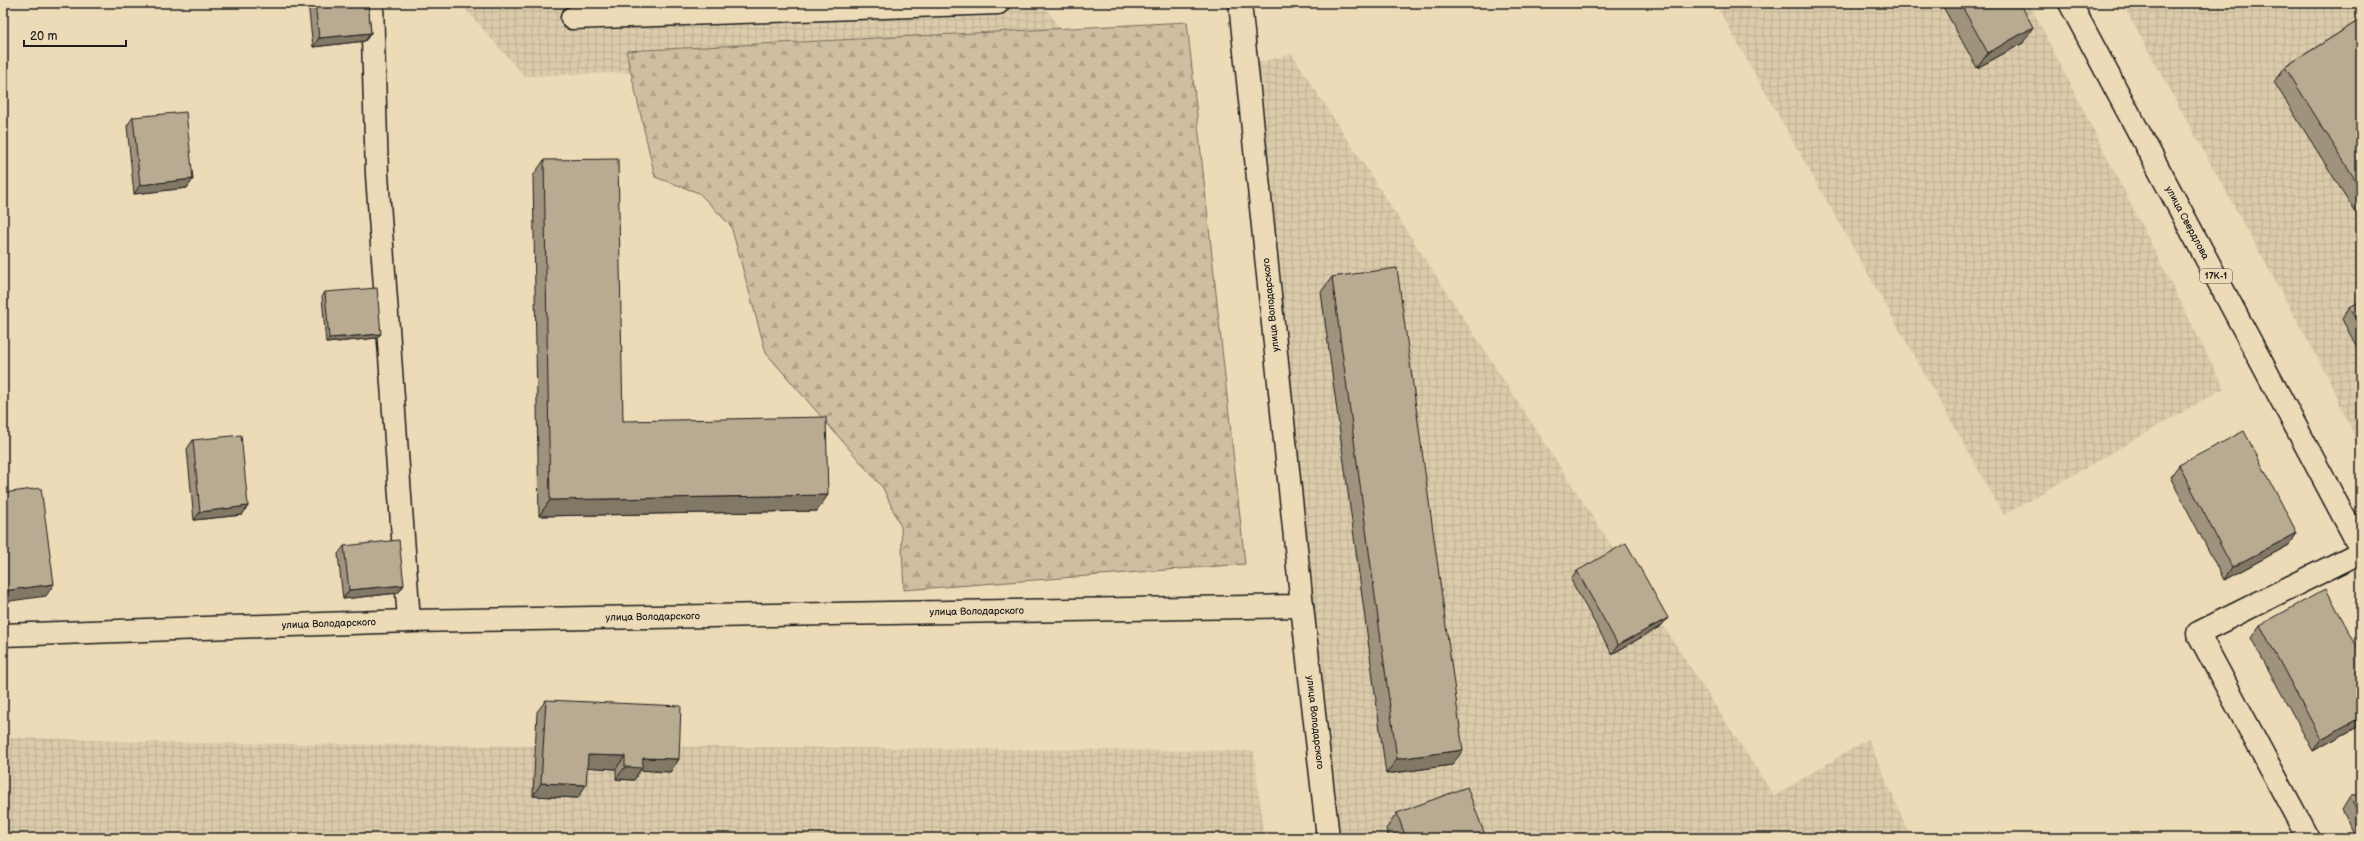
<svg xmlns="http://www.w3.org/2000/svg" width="2364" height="841" viewBox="0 0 2364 841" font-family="'Balsamiq Sans',sans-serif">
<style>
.industrial{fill:url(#industrial-grid)}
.forest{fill:url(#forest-firs);stroke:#766d5e}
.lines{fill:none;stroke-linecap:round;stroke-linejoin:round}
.minor-casing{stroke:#1c1c1c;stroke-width:25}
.major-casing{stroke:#1c1c1c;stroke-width:25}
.minor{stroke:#eddab7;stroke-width:22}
.major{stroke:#eddab7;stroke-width:22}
.wall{fill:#9f937d;stroke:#1c1c1c}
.shaded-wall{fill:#827866;stroke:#1c1c1c}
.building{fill:#b9ab91;stroke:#1c1c1c}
.labels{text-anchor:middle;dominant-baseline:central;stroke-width:3;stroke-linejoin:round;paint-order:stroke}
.shield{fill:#eddab7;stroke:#5b554a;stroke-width:1}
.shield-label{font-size:9px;font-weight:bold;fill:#1c1c1c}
.street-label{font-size:10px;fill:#1c1c1c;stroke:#eddab7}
</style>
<defs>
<pattern id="industrial-grid" width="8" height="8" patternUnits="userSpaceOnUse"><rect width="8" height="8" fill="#ddccac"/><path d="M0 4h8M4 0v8" fill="none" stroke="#bdaf93"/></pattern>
<pattern id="forest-firs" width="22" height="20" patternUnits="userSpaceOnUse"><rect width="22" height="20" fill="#cfbea0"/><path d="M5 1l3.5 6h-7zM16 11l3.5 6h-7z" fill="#b1a389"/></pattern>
</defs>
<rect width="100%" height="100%" fill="#eddab7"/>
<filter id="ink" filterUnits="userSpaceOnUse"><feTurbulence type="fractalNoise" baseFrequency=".025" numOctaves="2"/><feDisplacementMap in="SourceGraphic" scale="8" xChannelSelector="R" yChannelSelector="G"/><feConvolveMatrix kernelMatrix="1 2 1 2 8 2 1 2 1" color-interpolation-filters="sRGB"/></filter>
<g filter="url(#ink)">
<g class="industrial">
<polygon points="460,3 1042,3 1081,58 524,76"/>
<polygon points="1715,3 2029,3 2224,388 2004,515"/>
<polygon points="2122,3 2361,3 2361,451 2327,375"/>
<polygon points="1292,54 1774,796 1868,739 1911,838 1332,838 1253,64"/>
<polygon points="3,737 180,743 1254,751 1264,838 3,838"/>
</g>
<polygon class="forest" points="1187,22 1245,564 904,590 901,527 883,488 766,353 731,226 699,193 655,177 626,51"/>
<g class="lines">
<defs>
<g id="minor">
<polyline points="372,3 377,175 409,621"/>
<polyline points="572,18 998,3"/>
<path id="s1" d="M1302,606L1328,838"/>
<path id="s2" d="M3,635L409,621L1302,606L1240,3"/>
<polyline points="2308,838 2198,633 2361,552"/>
</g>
<g id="major">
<path id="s3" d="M2070,3L2361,549"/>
</g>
</defs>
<use href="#minor" class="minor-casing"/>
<use href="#major" class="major-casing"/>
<use href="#minor" class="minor"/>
<use href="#major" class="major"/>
</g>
<g class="wall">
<polygon points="308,3 368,3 371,33 365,41 313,47"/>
<polygon points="1941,3 2020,3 2023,43 1977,68"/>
<polygon points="2361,19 2361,221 2274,82 2285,67"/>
<polygon points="133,117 193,179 187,188 134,194 127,126"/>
<polygon points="544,160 623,421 817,511 539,516 533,176"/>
<polygon points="1332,277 1452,765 1386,774 1321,292"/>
<polygon points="325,292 381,334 377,338 326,343 322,297"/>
<polygon points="2361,301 2361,355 2342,319 2350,307"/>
<polygon points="193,440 248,506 242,515 194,520 187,449"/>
<polygon points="2179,465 2297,533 2289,545 2224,580 2170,477"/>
<polygon points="344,546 404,585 398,593 343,599 338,554"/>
<polygon points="1577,571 1668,618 1661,626 1612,654 1571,580"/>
<polygon points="2260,625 2361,654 2361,725 2313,751 2251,638"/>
<polygon points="546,700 679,759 670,772 640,770 634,780 616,779 616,769 587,767 578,798 533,796 537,712"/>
<polygon points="2361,792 2361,838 2357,838 2342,810 2350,797"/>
<polygon points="1397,813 1486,838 1389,838 1386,829"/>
</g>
<g class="shaded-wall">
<polygon points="2033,27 2023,43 1977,68 1988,53"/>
<polygon points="371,33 365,41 313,47 319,38"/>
<polygon points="193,179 187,188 134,194 140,185"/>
<polygon points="381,334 377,338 326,343 329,338"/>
<polygon points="828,495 817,511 539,516 550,500"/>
<polygon points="248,506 242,515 194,520 200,512"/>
<polygon points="2297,533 2289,545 2224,580 2232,567"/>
<polygon points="54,584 46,596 3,602 3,591"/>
<polygon points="404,585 398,593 343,599 349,590"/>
<polygon points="1668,618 1661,626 1612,654 1618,645"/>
<polygon points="2361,717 2361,725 2313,751 2321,739"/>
<polygon points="1463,750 1452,765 1386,774 1397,759"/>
<polygon points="588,755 625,756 616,769 579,767"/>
<polygon points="643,758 679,759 670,772 640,770 634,780 616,779 625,767"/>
<polygon points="541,783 586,785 578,798 533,796"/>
</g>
<g class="building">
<polygon points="315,3 368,3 371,33 319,38"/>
<polygon points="1960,3 2020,3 2033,27 1988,53"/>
<polygon points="2361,19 2361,189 2285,67"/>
<polygon points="186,112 193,179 140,185 133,117"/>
<polygon points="618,159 623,421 826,417 828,495 550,500 544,160"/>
<polygon points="1397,268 1463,750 1397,759 1332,277"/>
<polygon points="377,288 381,334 329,338 325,292"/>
<polygon points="2361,301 2361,326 2350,307"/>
<polygon points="2244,431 2297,533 2232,567 2179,465"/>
<polygon points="241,435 248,506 200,512 193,440"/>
<polygon points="41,488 54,584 3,591 3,493"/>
<polygon points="399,540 404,585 349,590 344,546"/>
<polygon points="1626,543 1668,618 1618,645 1577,571"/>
<polygon points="2326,589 2361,654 2361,717 2321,739 2260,625"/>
<polygon points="546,700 681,706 679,759 643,758 642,768 625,767 625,756 588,755 586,785 541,783"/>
<polygon points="1467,787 1486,838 1406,838 1397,813"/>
<polygon points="2361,792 2361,817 2350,797"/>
</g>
</g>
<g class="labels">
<rect class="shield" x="2200" y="269" width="32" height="14" rx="3"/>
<g class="shield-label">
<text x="2216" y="276">17К-1</text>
</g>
<g class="street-label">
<text stroke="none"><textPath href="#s3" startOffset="249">улица Свердлова</textPath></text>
<text transform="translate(1271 305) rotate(-96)">улица Володарского</text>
<text stroke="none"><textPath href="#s2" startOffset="974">улица Володарского</textPath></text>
<text stroke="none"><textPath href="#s2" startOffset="650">улица Володарского</textPath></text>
<text stroke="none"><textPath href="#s2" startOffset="326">улица Володарского</textPath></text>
<text stroke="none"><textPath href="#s1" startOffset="117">улица Володарского</textPath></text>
</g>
</g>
<rect width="2364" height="841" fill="none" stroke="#eddab7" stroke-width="16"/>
<rect x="8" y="8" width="2348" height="825" fill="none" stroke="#1c1c1c" stroke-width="1.5" filter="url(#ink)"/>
<path d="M24 40v6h102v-6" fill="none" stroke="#1c1c1c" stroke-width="2"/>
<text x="30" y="40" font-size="12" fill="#1c1c1c" stroke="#eddab7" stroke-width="3" paint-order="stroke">20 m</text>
</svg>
